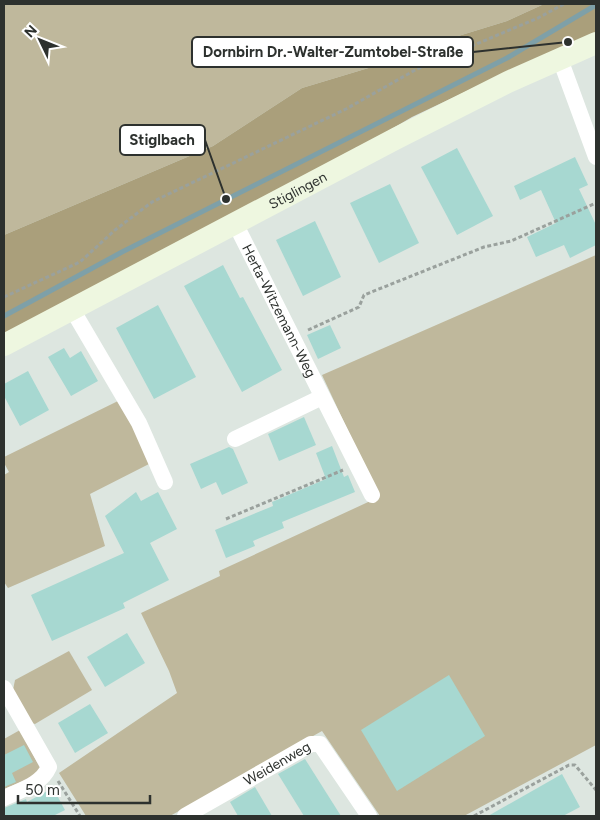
<svg xmlns="http://www.w3.org/2000/svg" width="600" height="820" viewBox="0 0 600 820" font-family="Figtree,sans-serif">
<style>
.green{fill:#bfb89c}
.forest{fill:#aa9f7b}
.lines{fill:none;stroke-linecap:round;stroke-linejoin:round}
.stream{stroke:#7ea0a8;stroke-width:5}
.building{fill:#a7d8d1}
.path{stroke:#9aa19d;stroke-width:3;stroke-dasharray:4 2.5;stroke-linecap:butt}
.minor{stroke:#fff;stroke-width:16}
.secondary{stroke:#eef7e0;stroke-width:22}
.labels{text-anchor:middle;dominant-baseline:central;stroke-width:5;stroke-linejoin:round;paint-order:stroke}
.street-label{font-size:14px;fill:#2d312e;stroke:#fff}
.leader{fill:none;stroke:#2d312e;stroke-width:2}
.callout-dot{fill:#2d312e;stroke:#fff;stroke-width:2}
.callout{fill:#fff;stroke:#2d312e;stroke-width:2}
.callout-label{font-size:15px;text-anchor:middle;font-weight:bold;fill:#2d312e}
</style>
<rect width="100%" height="100%" fill="#dde6e0"/>
<g class="green">
<polygon points="4,4 544,4 507,21 442,41 385,63 302,88 213,146 4,235"/>
<polygon points="596,255 596,745 464,816 380,816 322,731 170,816 86,816 59,773 177,693 169,671 141,613 220,576 219,571 379,497 322,375"/>
<polygon points="118,401 133,427 149,464 90,494 105,546 8,588 4,582 4,475 9,472 4,463 4,457"/>
<polygon points="69,651 92,690 35,724 31,723 13,690 15,680"/>
<polygon points="20,730 40,768 33,777 4,789 4,739"/>
</g>
<polygon class="forest" points="544,4 596,4 596,38 513,69 412,117 239,218 4,334 4,235 213,146 302,88 385,63 442,41 507,21"/>
<g class="lines">
<polyline class="stream" points="4,316 122,252 507,58 596,5"/>
</g>
<g class="building">
<polygon points="457,148 493,216 457,235 421,167"/>
<polygon points="575,157 588,185 579,189 596,225 596,245 570,258 564,245 536,257 527,237 556,223 541,190 520,200 514,186"/>
<polygon points="390,184 419,243 379,263 350,203"/>
<polygon points="315,221 341,277 303,296 276,240"/>
<polygon points="223,265 240,298 243,297 282,370 242,392 184,286"/>
<polygon points="158,305 196,377 154,399 116,328"/>
<polygon points="330,325 341,348 318,359 307,335"/>
<polygon points="64,348 70,358 81,351 98,381 71,396 48,357"/>
<polygon points="28,371 49,410 20,426 4,396 4,384"/>
<polygon points="304,417 316,445 279,461 268,434"/>
<polygon points="332,446 344,477 348,475 355,492 282,522 284,528 253,541 255,546 226,558 215,530 273,506 272,502 326,479 316,453"/>
<polygon points="229,447 233,449 248,483 222,495 216,482 201,489 190,464"/>
<polygon points="136,492 141,501 158,492 177,529 150,543 169,580 123,603 125,608 52,641 31,595 124,553 105,516"/>
<polygon points="127,633 145,663 105,687 87,657"/>
<polygon points="449,675 485,736 397,791 361,730"/>
<polygon points="90,704 108,733 75,753 58,723"/>
<polygon points="24,745 33,762 12,773 16,782 4,787 4,755"/>
<polygon points="305,759 341,816 304,816 278,774"/>
<polygon points="562,774 580,807 563,816 488,816"/>
<polygon points="255,787 272,816 238,816 230,802"/>
<polygon points="53,788 65,810 53,816 4,816 4,808 26,799 27,802"/>
</g>
<g class="lines">
<g class="path">
<polyline points="4,297 80,262 115,230 152,202 346,109 417,69 538,18 564,4"/>
<polyline points="308,330 359,307 364,295 484,247 511,241 596,203"/>
<polyline points="226,519 343,470"/>
<polyline points="58,781 80,816"/>
<polyline points="474,816 569,765 575,765 596,790"/>
</g>
<g class="minor">
<polyline points="560,59 596,157"/>
<path id="s1" d="M236,225L372,495"/>
<polyline points="72,309 139,423 165,482"/>
<polyline points="235,439 322,397"/>
<path d="M4,688L49,767C41,785 20,790 4,798"/>
<path id="s2" d="M185,816L311,744H320L369,816"/>
</g>
<path class="secondary" id="s3" d="M4,345L397,138L508,82L596,43"/>
</g>
<g class="labels">
<g class="street-label">
<text stroke="none"><textPath href="#s3" startOffset="332">Stiglingen</textPath></text>
<text stroke="none"><textPath href="#s1" startOffset="96">Herta-Witzemann-Weg</textPath></text>
<text stroke="none"><textPath href="#s2" startOffset="106">Weidenweg</textPath></text>
</g>
</g>
<path class="leader" d="M568 42L473 52M226 199L205 140"/>
<g class="callout-dot">
<circle cx="568" cy="42" r="5"/>
<circle cx="226" cy="199" r="5"/>
</g>
<g class="callout">
<rect x="192" y="37" width="281" height="30" rx="5"/>
<rect x="120" y="125" width="85" height="30" rx="5"/>
</g>
<g class="callout-label">
<text x="333" y="57">Dornbirn Dr.-Walter-Zumtobel-Straße</text>
<text x="162" y="145">Stiglbach</text>
</g>
<rect width="600" height="820" fill="none" stroke="#2d312e" stroke-width="10"/>
<g transform="translate(40 40) rotate(313)" stroke="#ffffff" stroke-width="4" paint-order="stroke">
<path d="M0-4L9 19L0 12L-9 19Z" fill="#2d312e"/>
<text y="-8" font-size="14" font-weight="bold" text-anchor="middle" fill="#2d312e">N</text>
</g>
<path d="M18 795v8h132v-8" fill="none" stroke="#2d312e" stroke-width="2.5"/>
<text x="25" y="795" font-size="15" fill="#2d312e" stroke="#ffffff" stroke-width="4" paint-order="stroke">50 m</text>
</svg>
